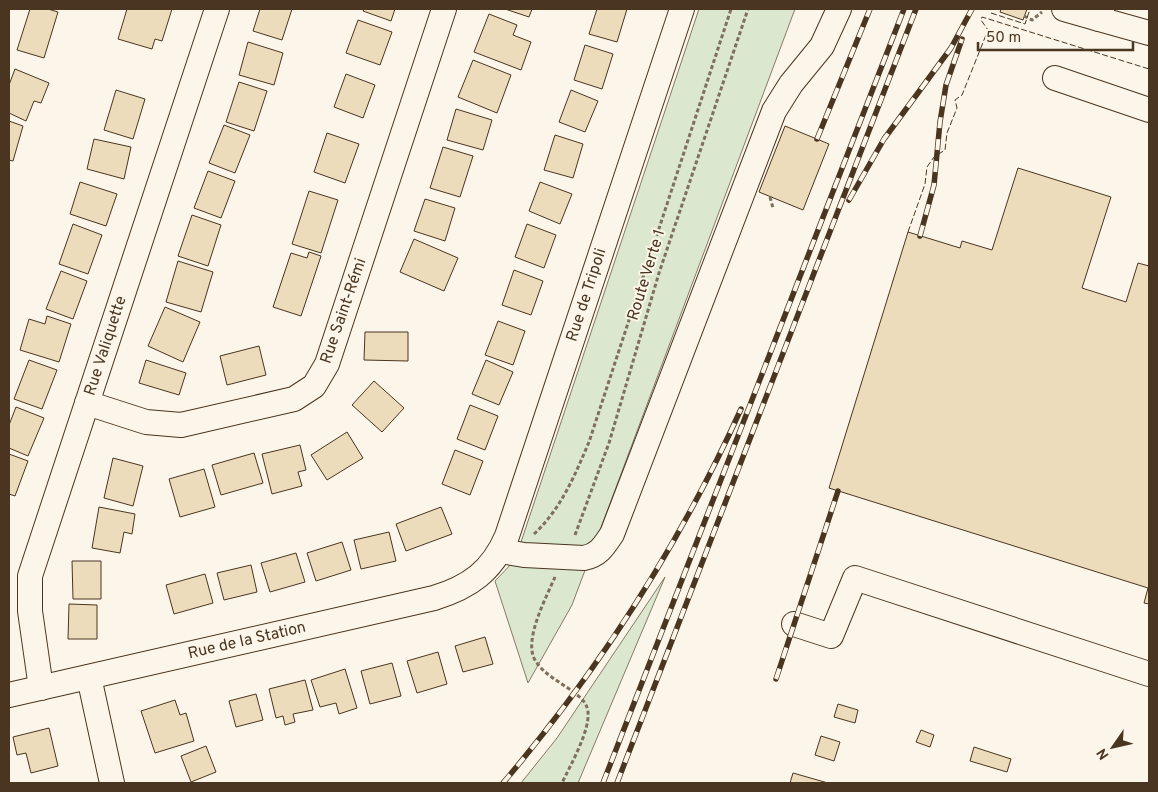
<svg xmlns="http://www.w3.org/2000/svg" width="1158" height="792" viewBox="0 0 1158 792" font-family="Overpass,sans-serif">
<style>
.green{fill:#dce7d0;stroke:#887966}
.building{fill:#ecdcbc;stroke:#4a3520}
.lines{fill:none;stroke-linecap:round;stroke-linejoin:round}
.minor-casing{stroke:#4a3520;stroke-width:26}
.path{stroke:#7f6f5c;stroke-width:3;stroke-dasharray:4 2.5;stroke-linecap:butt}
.minor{stroke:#fbf6e9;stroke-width:24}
.rail-casing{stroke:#4a3520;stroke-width:5.5}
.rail{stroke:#fbf6e9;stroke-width:4;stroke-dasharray:11;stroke-linecap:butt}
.fence{stroke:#4a3520;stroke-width:1;stroke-dasharray:6 2.5;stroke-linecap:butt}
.labels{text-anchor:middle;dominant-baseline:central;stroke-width:4;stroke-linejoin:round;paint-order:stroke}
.street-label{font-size:16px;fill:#4a3520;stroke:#fbf6e9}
</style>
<rect width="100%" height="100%" fill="#fbf6e9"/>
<g class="green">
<polygon points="699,9 795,9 572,605 528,683 495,581 515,560"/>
<polygon points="665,577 578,783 521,783 557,738"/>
</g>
<g class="building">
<polygon points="30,9 48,9 58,12 44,58 17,50"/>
<polygon points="127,9 172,9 162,41 155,39 152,49 118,39"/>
<polygon points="260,9 292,9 282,40 253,31"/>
<polygon points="364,9 395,9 391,21 363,11"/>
<polygon points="505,9 532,9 529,17"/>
<polygon points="597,9 627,9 617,42 589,34"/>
<polygon points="1001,9 1027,9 1023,20 1000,12"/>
<polygon points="489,14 517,25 513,35 531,42 521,70 474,52"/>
<polygon points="358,20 392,32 380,65 346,53"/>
<polygon points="248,42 283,53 274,85 239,75"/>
<polygon points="585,45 613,54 602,89 574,80"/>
<polygon points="473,60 511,75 497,113 458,97"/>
<polygon points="15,69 49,83 41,103 34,101 26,121 9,113 9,85"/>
<polygon points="346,74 375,85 363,118 334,107"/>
<polygon points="239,82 267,91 254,131 226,122"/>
<polygon points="116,90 145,99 133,139 104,130"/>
<polygon points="571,90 598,101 585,132 559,122"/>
<polygon points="456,109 492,120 483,150 447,140"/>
<polygon points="9,121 23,126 13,161 9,160"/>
<polygon points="224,125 250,135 235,173 209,163"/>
<polygon points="785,126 829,144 803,210 759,192"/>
<polygon points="327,133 359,144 345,183 314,172"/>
<polygon points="555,135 583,144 573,178 544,170"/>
<polygon points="94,139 131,147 124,179 87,169"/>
<polygon points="443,147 473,156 460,197 430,188"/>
<polygon points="1018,168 1111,197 1082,288 1126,302 1138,263 1149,266 1149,604 1144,603 1148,588 829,488 908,232 960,248 962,241 992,250"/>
<polygon points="208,171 235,181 221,218 194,208"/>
<polygon points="80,182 117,194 106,226 70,214"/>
<polygon points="540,182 572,194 560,224 529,211"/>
<polygon points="309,191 338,200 321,253 292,244"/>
<polygon points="425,199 455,208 445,241 414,231"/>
<polygon points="192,215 221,225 208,266 178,256"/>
<polygon points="73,224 102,235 88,274 59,264"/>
<polygon points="527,224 556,235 544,268 515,257"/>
<polygon points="414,239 458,258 444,291 400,272"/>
<polygon points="309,252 321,256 301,316 273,307 291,253 307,258"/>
<polygon points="178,261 213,272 201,312 166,302"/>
<polygon points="514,270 543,281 531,315 502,305"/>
<polygon points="61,271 87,281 73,319 46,309"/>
<polygon points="165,307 200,322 183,362 148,346"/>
<polygon points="47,316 71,324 59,362 20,350 29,319 45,324"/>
<polygon points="498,321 525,331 513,365 485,355"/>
<polygon points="365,332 408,332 408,361 364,360"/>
<polygon points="259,346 266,375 227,385 220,356"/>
<polygon points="29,360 57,370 42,409 14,399"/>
<polygon points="146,360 186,373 179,395 139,383"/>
<polygon points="486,360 513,372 499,405 472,394"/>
<polygon points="374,381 404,408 382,432 352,405"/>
<polygon points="470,405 498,416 485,450 457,439"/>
<polygon points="16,407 44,418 28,456 9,448 9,425"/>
<polygon points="347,432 363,458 327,480 311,455"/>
<polygon points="300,445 306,470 298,472 302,486 272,494 262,454"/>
<polygon points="455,450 483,461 470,495 442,484"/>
<polygon points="254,453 263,483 221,495 212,465"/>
<polygon points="9,454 28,461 15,496 9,494"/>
<polygon points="113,458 143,466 133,506 104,498"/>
<polygon points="204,469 215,507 180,517 169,479"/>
<polygon points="99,507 135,514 132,534 124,532 120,553 92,548"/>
<polygon points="441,507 452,534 406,551 396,524"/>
<polygon points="389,532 396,561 361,569 354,540"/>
<polygon points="342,542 351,570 316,581 307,553"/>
<polygon points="296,553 305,582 270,592 261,563"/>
<polygon points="72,561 101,561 101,599 73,599"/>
<polygon points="251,565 257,592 224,600 217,573"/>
<polygon points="205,574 213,603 174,614 166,585"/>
<polygon points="69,604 97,605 97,639 68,639"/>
<polygon points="485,637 493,664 463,672 455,646"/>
<polygon points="438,652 447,684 417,693 407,661"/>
<polygon points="392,663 401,696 370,704 361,671"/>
<polygon points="345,669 357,708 339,714 336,703 320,707 311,680"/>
<polygon points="305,680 313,710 293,714 295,722 285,725 283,716 276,718 269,689"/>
<polygon points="256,694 263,720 236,727 229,701"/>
<polygon points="175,700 180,715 186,713 194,741 155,753 141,711"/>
<polygon points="838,704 858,710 855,723 834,717"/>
<polygon points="49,728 58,766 31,773 26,753 17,755 13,737"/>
<polygon points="921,730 934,735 930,747 916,742"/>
<polygon points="821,736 840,742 834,761 815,755"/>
<polygon points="206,746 216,772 191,782 181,756"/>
<polygon points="974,747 1011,759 1007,772 970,761"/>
<polygon points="793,773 828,783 790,783"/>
</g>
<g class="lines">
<defs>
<g id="minor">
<polyline points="1064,9 1099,19"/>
<polyline points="1102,9 1099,19 1149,33"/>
<polyline points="1055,78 1149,110"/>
<polyline points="87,403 146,422 181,425 294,399 314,386 327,364 444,9"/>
<path d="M501,551L524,555L584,558C599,555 604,546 612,534L774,111L791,84L822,46L839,9"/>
<polyline points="794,624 831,636 855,578 1149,674"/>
<polyline points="89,677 112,783"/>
<polyline points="41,688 30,611 30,576 217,9"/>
<path d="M9,695L434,598C470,587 492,571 507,536L682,9"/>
</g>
</defs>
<use href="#minor" class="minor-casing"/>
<g class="path">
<polyline points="1024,16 1032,20 1042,12"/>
<polyline points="770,197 773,208"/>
<path d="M534,534C561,509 575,475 589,442L731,9"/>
<polyline points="575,535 609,443 659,273 748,9"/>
<path d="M555,577C547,596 523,640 535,660C543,674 560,682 572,691C580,697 587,702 588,712C590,731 570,766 562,783"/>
</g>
<use href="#minor" class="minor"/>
<defs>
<g id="rail">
<polyline points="817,139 870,9"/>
<polyline points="849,200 884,139 951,48 972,9"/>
<polyline points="920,236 934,185 940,122 946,85 962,39"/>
<polyline points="776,679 838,491"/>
<path d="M503,783C598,671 680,544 741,409"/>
<polyline points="603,783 904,9"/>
<polyline points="617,783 916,9"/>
</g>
</defs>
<use href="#rail" class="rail-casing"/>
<use href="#rail" class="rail"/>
<g class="fence">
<polyline points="991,13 1025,24 1030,9"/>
<polyline points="908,232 925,184 927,167 934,157 945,150 947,133 957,108 955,100 962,95 988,30 981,20 982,17 1149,69"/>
</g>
</g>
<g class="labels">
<g class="street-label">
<text transform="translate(647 275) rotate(-73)">Route Verte 1</text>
<text transform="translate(587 295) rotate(-72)">Rue de Tripoli</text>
<text transform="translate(344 311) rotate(-71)">Rue Saint-Rémi</text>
<text transform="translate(106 346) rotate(-72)">Rue Valiquette</text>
<text transform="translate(247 641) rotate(-13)">Rue de la Station</text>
</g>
</g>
<rect width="1158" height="792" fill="none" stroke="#4a3520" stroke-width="20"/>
<g transform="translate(1113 747) rotate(236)" stroke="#fbf6e9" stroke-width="4" paint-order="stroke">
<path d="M0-4L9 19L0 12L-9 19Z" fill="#4a3520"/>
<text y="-8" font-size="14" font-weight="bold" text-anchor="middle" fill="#4a3520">N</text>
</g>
<path d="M978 42v8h155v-8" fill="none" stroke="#4a3520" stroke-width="2.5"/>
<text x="986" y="42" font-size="15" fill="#4a3520" stroke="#fbf6e9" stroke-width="4" paint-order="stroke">50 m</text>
</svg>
